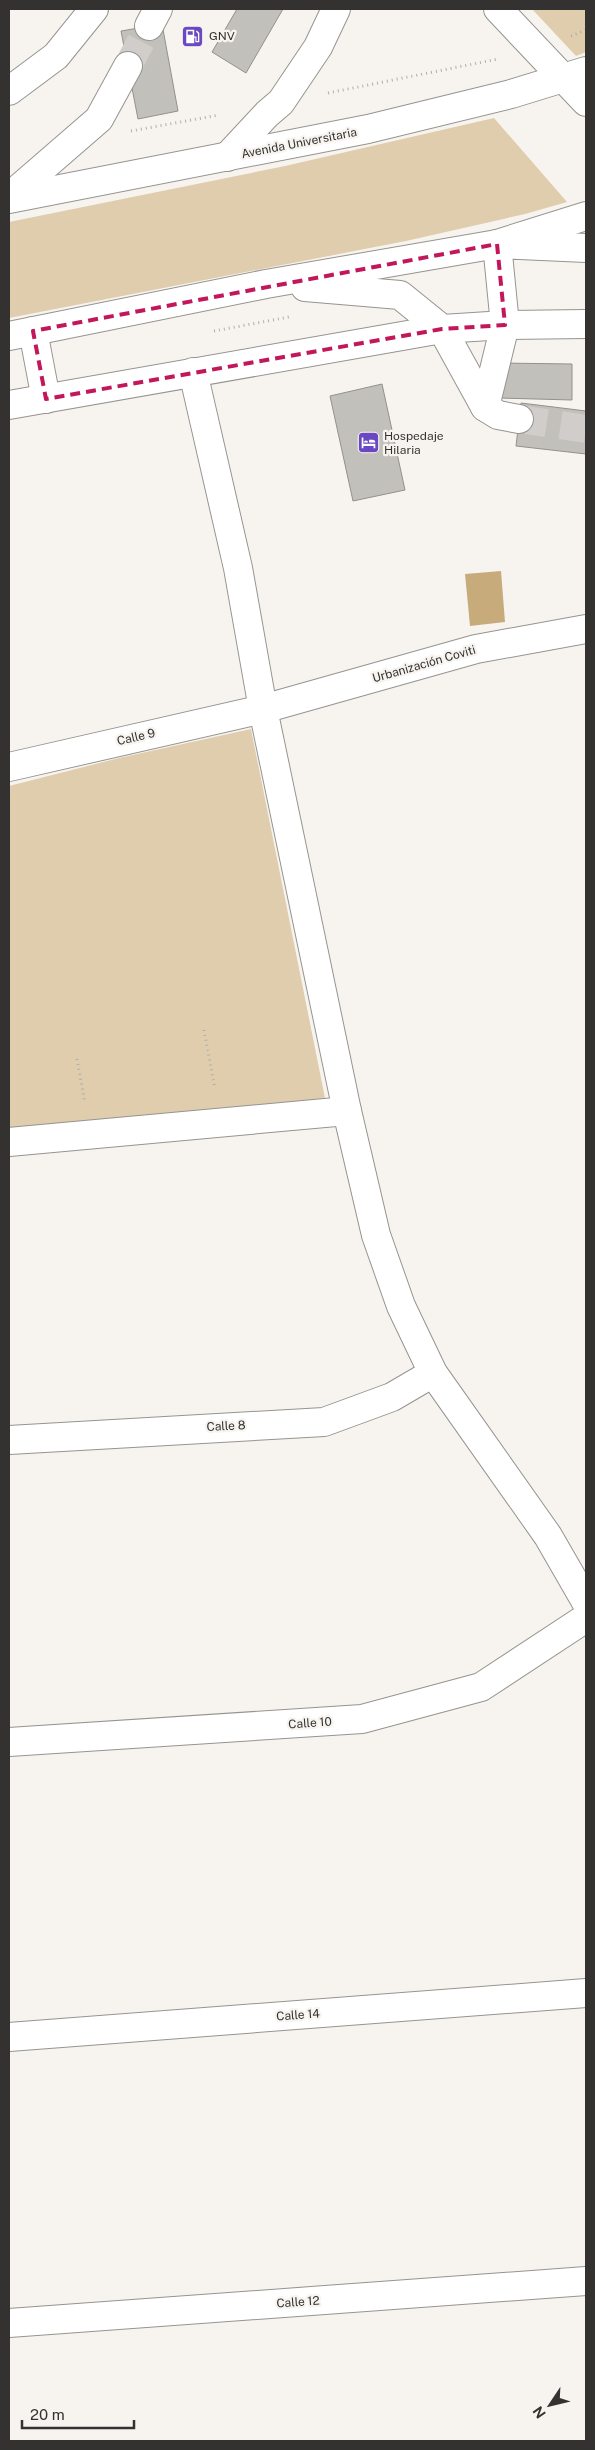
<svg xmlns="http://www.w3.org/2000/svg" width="595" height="2450" viewBox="0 0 595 2450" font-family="'Public Sans',sans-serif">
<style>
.green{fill:#dfcdae}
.water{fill:#c8ab7a}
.building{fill:#c2c0bb;stroke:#93918c}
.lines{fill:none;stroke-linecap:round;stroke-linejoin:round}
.minor-tunnel{stroke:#d0cdca;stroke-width:28;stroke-dasharray:28 14;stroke-linecap:butt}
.minor-casing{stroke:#969490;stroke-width:30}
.major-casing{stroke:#969490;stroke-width:30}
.path{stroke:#b1aeab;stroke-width:3;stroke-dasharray:1 4;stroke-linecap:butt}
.minor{stroke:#fff;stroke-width:28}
.major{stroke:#fff;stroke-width:28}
.marked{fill:none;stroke:#c2185b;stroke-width:4;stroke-dasharray:10 6;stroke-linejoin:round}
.labels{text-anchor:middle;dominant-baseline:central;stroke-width:4.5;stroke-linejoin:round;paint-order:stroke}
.poi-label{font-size:12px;fill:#333230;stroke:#f7f4f0;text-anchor:start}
.street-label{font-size:12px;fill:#333230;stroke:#f7f4f0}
</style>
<rect width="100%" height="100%" fill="#f7f4f0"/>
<g class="green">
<polygon points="532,9 586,9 586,52 576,56"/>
<polygon points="494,118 567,202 525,214 406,241 9,318 9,222 285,166"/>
<polygon points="251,729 327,1108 9,1132 9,786 119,758"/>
</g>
<polygon class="water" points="501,571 505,622 470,626 465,574"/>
<g class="building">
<polygon points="237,9 283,9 246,73 212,52"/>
<polygon points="162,24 178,111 138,119 121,31"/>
<polygon points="499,363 572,364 572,400 499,398"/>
<polygon points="382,384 405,490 353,501 330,396"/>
<polygon points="521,403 586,411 586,454 516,446"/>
</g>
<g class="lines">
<g class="minor-tunnel">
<polyline points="128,66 149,26"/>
<polyline points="519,419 586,429"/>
</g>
<defs>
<g id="minor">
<polyline points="149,26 158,9"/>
<polyline points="9,91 56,56 94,9"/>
<polyline points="9,197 99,119 128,66"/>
<polyline points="442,329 485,407 498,415 519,419"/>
<polyline points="193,372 238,568 263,709 347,1111 376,1235 401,1306 433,1373 548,1536 586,1602"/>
<polyline points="9,405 442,329 505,325 586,324"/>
<polyline points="485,407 505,325"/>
<polyline points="9,767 263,709 476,649 586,629"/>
<polyline points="9,1142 347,1111"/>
<polyline points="9,1440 324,1422 392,1397 433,1373"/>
<polyline points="9,1742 362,1719 481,1687 586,1618"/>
<polyline points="9,2037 586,1993"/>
<polyline points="9,2323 586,2281"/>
</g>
<g id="major">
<polyline points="498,9 586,102"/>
<polyline points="227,157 267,114 281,102 318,47 336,9"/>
<polyline points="9,199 368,129 511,94 586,71"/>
<polyline points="305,287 400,295 442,329"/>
<polyline points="505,325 497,244 586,248"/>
<polyline points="33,331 46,399"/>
<polyline points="9,336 266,284 497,244 586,216"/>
</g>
</defs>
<use href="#minor" class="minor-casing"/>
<use href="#major" class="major-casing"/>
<g class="path">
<polyline points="571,36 586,30"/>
<polyline points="328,93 498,59"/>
<polyline points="131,131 219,115"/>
<polyline points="214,331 289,317"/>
<polyline points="204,1030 215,1089"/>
<polyline points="77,1059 85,1103"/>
</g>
<use href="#minor" class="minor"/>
<use href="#major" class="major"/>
</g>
<path class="marked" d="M497,244L505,325L442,329L46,399L33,331Z"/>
<defs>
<symbol id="fuel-square" viewBox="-11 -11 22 22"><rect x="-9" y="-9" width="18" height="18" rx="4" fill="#6948c1" stroke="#f7f4f0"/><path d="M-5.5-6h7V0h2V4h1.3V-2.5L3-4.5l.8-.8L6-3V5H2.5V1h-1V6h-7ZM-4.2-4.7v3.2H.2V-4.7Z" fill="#fff"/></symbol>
<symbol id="hotel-square" viewBox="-11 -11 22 22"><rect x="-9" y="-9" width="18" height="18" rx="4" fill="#6948c1" stroke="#f7f4f0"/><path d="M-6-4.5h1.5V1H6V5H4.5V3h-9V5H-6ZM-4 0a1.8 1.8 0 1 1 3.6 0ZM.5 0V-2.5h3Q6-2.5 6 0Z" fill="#fff"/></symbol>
</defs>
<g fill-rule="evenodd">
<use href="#fuel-square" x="180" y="24" width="25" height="25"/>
<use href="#hotel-square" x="356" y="430" width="25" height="25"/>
</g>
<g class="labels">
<g class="poi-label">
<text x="209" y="36">GNV</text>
<text x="384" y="436">Hospedaje<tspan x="384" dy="14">Hilaria</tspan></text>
</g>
<g class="street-label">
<text transform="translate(299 143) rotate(-11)">Avenida Universitaria</text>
<text transform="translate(424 664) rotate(-16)">Urbanización Coviti</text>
<text transform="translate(136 737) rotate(-13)">Calle 9</text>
<text transform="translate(226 1426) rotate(-3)">Calle 8</text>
<text transform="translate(310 1723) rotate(-4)">Calle 10</text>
<text transform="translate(298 2015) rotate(-4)">Calle 14</text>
<text transform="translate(298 2302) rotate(-4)">Calle 12</text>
</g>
</g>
<rect width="595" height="2450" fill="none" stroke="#333230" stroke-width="20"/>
<g transform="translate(550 2405) rotate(235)" stroke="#f7f4f0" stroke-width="4" paint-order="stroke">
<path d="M0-4L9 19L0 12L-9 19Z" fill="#333230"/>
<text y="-8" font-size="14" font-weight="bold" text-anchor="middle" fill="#333230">N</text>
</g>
<path d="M22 2420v8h112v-8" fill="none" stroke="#333230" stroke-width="2.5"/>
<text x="30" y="2420" font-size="15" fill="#333230" stroke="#f7f4f0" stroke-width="4" paint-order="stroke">20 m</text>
</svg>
